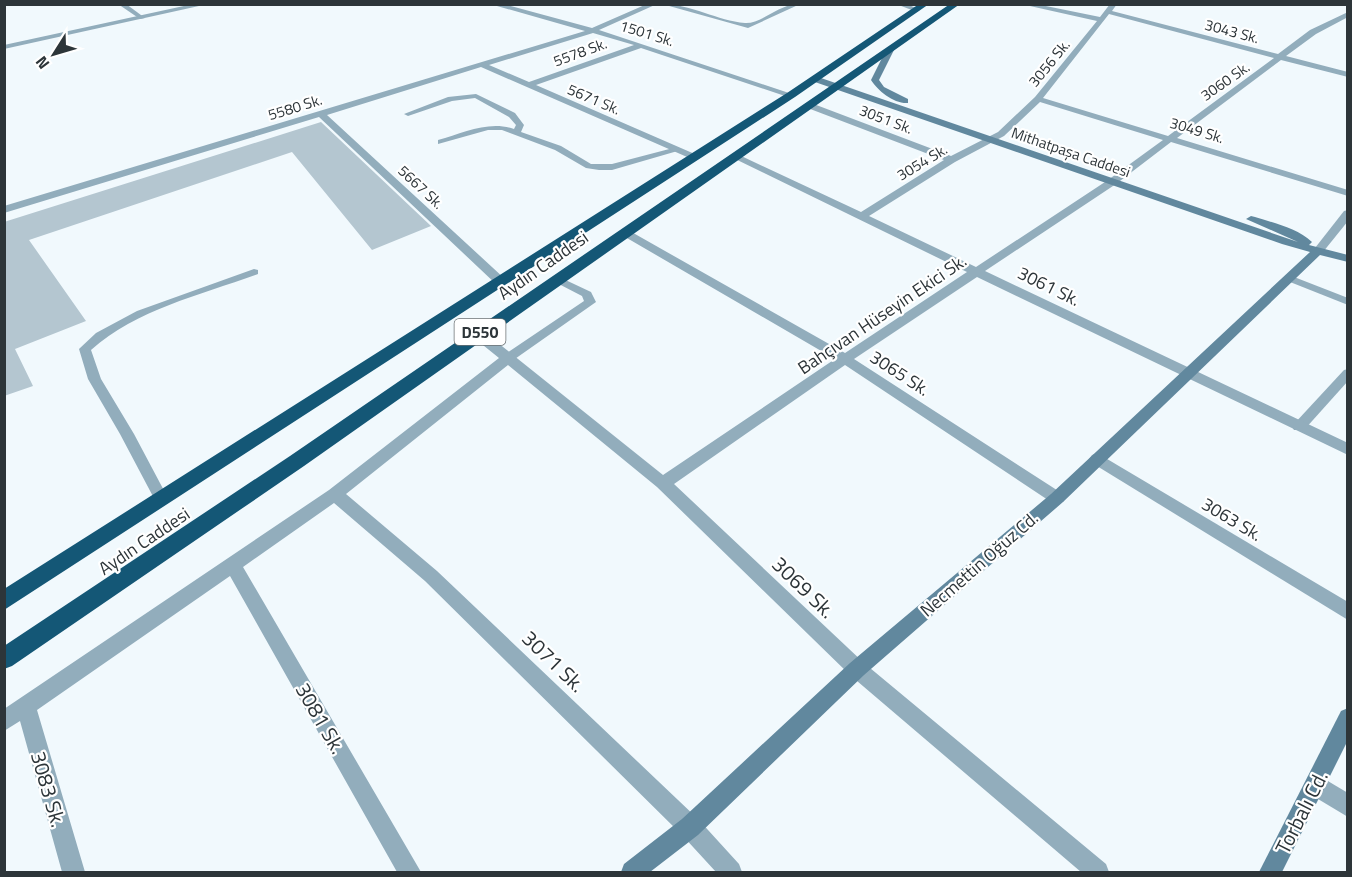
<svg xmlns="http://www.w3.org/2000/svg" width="1352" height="877" viewBox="0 0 1352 877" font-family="'Titillium Web',sans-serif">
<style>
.building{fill:#b4c6d0}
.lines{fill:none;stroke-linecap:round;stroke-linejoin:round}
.lane{fill:#92adbc;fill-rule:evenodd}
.street{fill:#92adbc;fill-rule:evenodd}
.secondary{fill:#61889e;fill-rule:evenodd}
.highway{fill:#145776;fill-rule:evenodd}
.labels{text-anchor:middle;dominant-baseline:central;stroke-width:4.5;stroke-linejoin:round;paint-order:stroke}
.far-street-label{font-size:15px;fill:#2d3539;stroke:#fff}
.shield{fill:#fff;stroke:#6c7274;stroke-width:1.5}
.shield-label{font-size:16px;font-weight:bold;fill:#2d3539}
.street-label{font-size:18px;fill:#2d3539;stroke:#fff}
.near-street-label{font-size:21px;fill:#2d3539;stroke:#fff}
</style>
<rect width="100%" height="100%" fill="#f1f9fd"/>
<polygon class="building" points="321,122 431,226 372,250 292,152 29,240 86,321 15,349 33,386 4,396 4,222"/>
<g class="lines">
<g class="lane">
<polygon points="118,4 126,4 145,18 140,19"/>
<path d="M476,94L515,113L524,125L521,132L561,146L591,164H612L677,147L681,150L612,170H599L586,168L555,150L502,130H488L438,144V140C463,133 489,120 514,129L516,125L509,117L475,98L452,101L408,116L404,114L448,97Z"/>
<path d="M254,269L258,270V274C201,295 137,309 91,350L101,379L134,434L169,500L167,504H157L120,434L88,379L79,349L96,333L137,311Z"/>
<polygon points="1289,275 1348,298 1348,305 1285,280 1285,276"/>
<polygon points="557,276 591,292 596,302 512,361 504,361 502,358 504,355 584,301 582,296 553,281 553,277"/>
<polygon points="1348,369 1348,381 1304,430 1294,430 1292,427 1294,424 1344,370"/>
</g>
<g class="street">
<polygon points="193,4 208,4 4,49 4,45"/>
<path d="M490,4H503L592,28L647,4H657L599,30L795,95L788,97L641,48L536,85L697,155L699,157L694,160L481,67L327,115L505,279L507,282L501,286L497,285L319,117L4,213V206L585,31ZM593,33L634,45L529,82L489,65Z"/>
<path d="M662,4C691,4 718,21 745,23C762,24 780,3 798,5L748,28Z"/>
<polygon points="896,4 907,4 920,10 917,12"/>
<path d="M1021,4H1036L1100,17L1110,4H1117L1112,11L1278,54L1310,30L1348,12V17L1316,34L1286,56L1348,72V77L1281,60L1177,138L1348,190V196L1171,142L1116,184L985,271L1348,443V455L977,277L854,359L1063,494L1065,498L1063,502H1051L845,365L674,484L864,663L1106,864L1109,872H1081L850,675L657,487L508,365L346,494L437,571L698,819L739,864L742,872H716L682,835L425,581L334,503L243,567L421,872H397L230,576L37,710L85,872H62L20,721L4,731V709L329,490L499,358L473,337L471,334L473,331H483L663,475L835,359L620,234V230H628L845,353L967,272L729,156L737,154L861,212L944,160L805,107V103H811L951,156L998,132L1035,97L1097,21ZM1109,14L1274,58L1168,136L1043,98ZM1040,102L1163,140L1108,180L976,267L869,216L955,162L1004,136Z"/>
<polygon points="1348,210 1348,221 1323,252 1315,252 1315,248 1344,211"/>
<polygon points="1097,453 1348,602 1348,620 1092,463 1089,459 1092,455"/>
<polygon points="1316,774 1348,793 1348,817 1308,793 1305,785 1308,777"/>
</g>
<g class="secondary">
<path d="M891,46L895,48L879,80L884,87L908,99V103C894,104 878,91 871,80L887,48Z"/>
<path d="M812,77H818L1298,242L1246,219L1251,216L1255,217C1274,223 1297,228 1312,242L1309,245L1348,255V262L1320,255L1063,502L864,675L698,835L650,872H621L624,864L682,819L850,663L1051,494L1310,252L1282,244L812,81Z"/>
<polygon points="1348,708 1348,740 1282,872 1259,872 1341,711"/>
</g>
<g class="highway">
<polygon points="919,4 929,4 795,97 4,610 4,589 787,93"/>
<polygon points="950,4 960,4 304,466 12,666 4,669 4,646 290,456"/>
</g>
</g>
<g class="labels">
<g class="far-street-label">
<text transform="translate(1232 31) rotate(15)">3043 Sk.</text>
<text transform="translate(647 33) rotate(17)">1501 Sk.</text>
<text transform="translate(580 52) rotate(-20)">5578 Sk.</text>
<text transform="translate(1049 63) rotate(-51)">3056 Sk.</text>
<text transform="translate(1225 81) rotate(-35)">3060 Sk.</text>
<text transform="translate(594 99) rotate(23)">5671 Sk.</text>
<text transform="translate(295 107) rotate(-17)">5580 Sk.</text>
<text transform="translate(886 119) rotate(21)">3051 Sk.</text>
<text transform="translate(1197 130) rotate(17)">3049 Sk.</text>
<text transform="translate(1071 152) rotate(19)">Mithatpaşa Caddesi</text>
<text transform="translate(922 162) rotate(-31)">3054 Sk.</text>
<text transform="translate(421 187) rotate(43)">5667 Sk.</text>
</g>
<rect class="shield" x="454.5" y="319" width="51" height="26" rx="4.5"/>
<g class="shield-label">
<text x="480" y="332">D550</text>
</g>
<g class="street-label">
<text transform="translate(543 265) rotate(-35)">Aydın Caddesi</text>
<text transform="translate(1049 286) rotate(26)">3061 Sk.</text>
<text transform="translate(882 314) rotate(-34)">Bahçıvan Hüseyin Ekici Sk.</text>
<text transform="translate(900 373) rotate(33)">3065 Sk.</text>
<text transform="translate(1232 519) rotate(31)">3063 Sk.</text>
<text transform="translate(144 541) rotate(-34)">Aydın Caddesi</text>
<text transform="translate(979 564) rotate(-41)">Necmettin Oğuz Cd.</text>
</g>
<g class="near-street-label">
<text transform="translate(804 587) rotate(44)">3069 Sk.</text>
<text transform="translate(554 661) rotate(44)">3071 Sk.</text>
<text transform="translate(321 718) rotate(60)">3081 Sk.</text>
<text transform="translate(49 789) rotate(74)">3083 Sk.</text>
<text transform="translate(1301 812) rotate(-63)">Torbalı Cd.</text>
</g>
</g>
<rect width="1352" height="877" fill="none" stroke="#2d3539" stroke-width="12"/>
<g transform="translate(54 54) rotate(233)" stroke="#ffffff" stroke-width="4.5" paint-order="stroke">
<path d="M0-4.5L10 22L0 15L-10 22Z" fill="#2d3539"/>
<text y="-9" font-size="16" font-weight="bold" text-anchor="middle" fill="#2d3539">N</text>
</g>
</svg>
